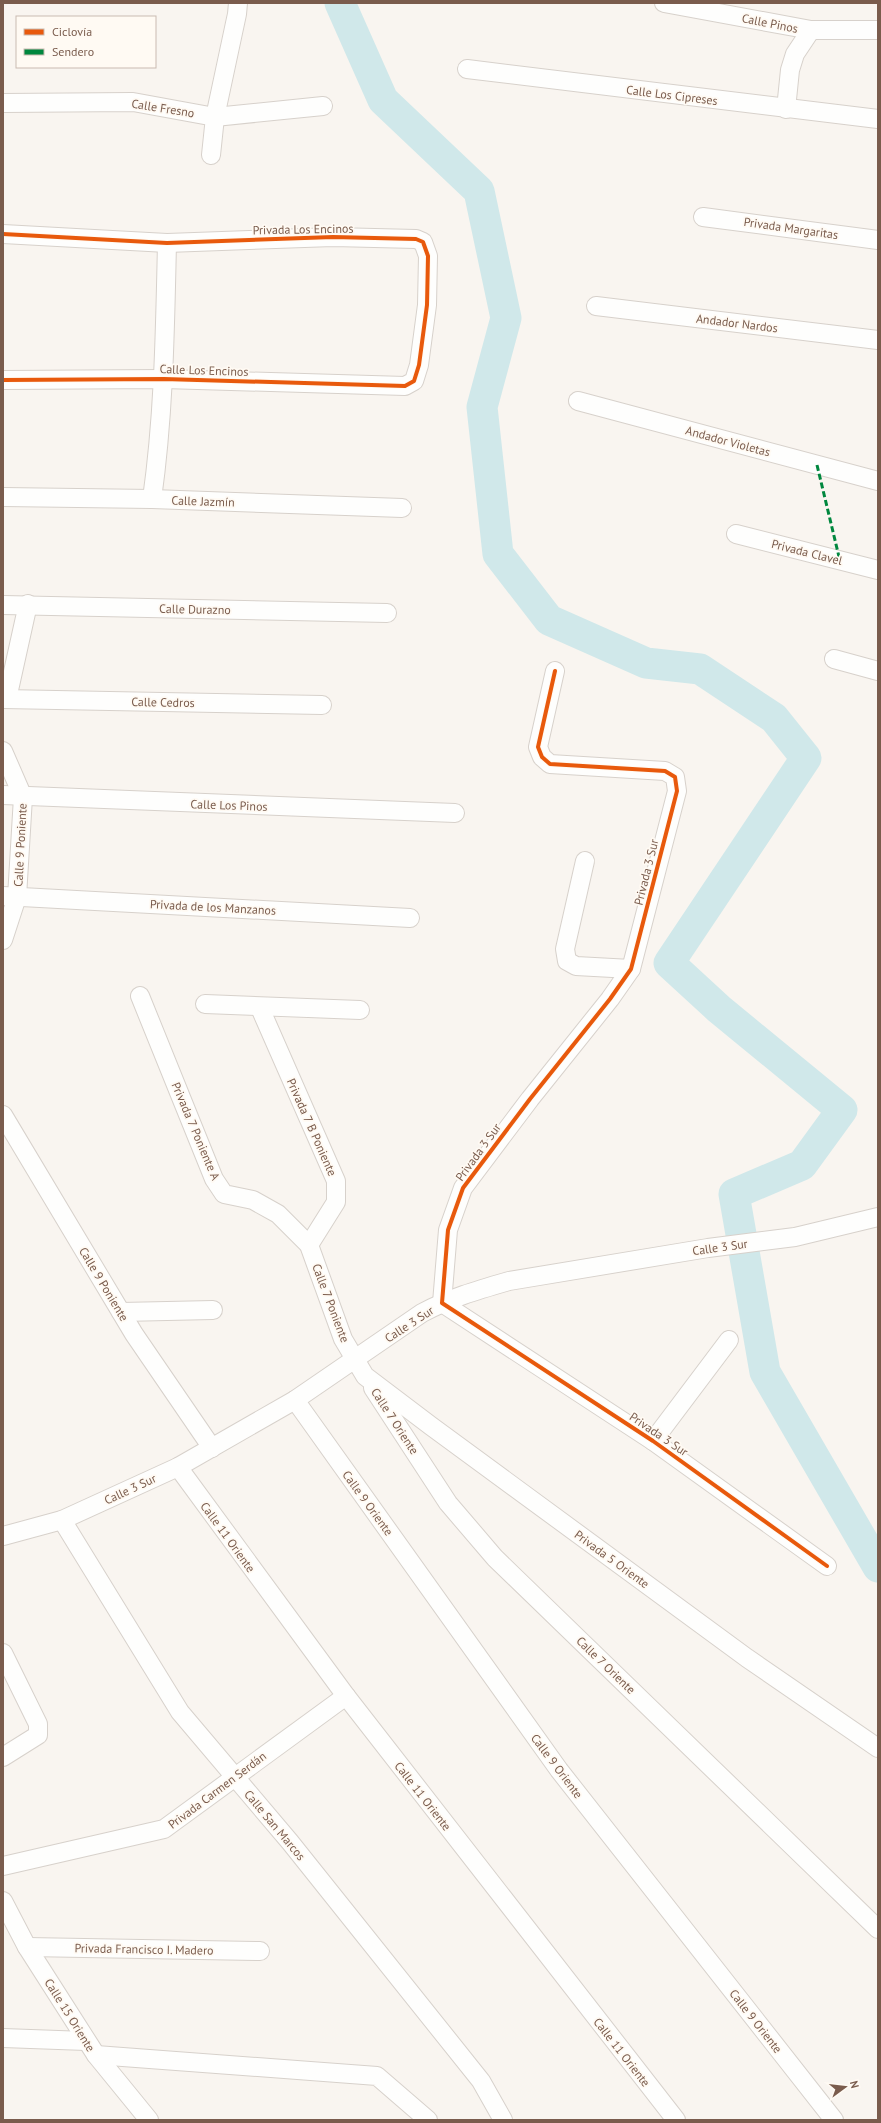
<svg xmlns="http://www.w3.org/2000/svg" width="881" height="2123" viewBox="0 0 881 2123" font-family="'PT Sans',sans-serif">
<style>
.lines{fill:none;stroke-linecap:round;stroke-linejoin:round}
.river{stroke:#d0e8ea;stroke-width:31}
.minor-casing{stroke:#d7d1cb;stroke-width:20}
.minor{stroke:#fefefd;stroke-width:18}
.quiet{stroke:#00873e;stroke-width:3;stroke-dasharray:6 3;stroke-linecap:butt}
.cycleway-casing{stroke:#fffaf3;stroke-width:6}
.cycleway{stroke:#e8590c;stroke-width:4}
.labels{text-anchor:middle;dominant-baseline:central;stroke-width:3.5;stroke-linejoin:round;paint-order:stroke}
.street-label{font-size:12px;fill:#7a5c4d;stroke:#fffaf3}
</style>
<rect width="100%" height="100%" fill="#f9f5f0"/>
<g class="lines">
<polyline class="river" points="340,3 383,100 479,191 506,318 482,407 498,554 549,620 646,663 700,669 774,718 806,758 669,963 719,1009 842,1110 802,1165 734,1194 765,1372 878,1567"/>
<defs>
<g id="minor">
<polyline points="664,3 811,30 878,30"/>
<polyline points="467,69 878,119"/>
<polyline points="3,103 133,102 215,117 323,106"/>
<polyline points="786,109 790,70 795,54 811,30"/>
<polyline points="211,155 215,117 237,14 238,3"/>
<polyline points="703,217 878,240"/>
<polyline points="3,234 167,243 333,237 416,239 423,242 428,256 427,305 419,365 414,381 405,386 164,379 3,380"/>
<polyline points="596,306 878,340"/>
<polyline points="578,401 878,481"/>
<polyline points="3,497 152,499 402,508"/>
<path d="M152,499C164,414 165,329 167,243"/>
<polyline points="736,534 878,570"/>
<polyline points="3,605 387,613"/>
<polyline points="834,659 878,671"/>
<polyline points="555,671 538,747 542,757 550,764 665,771 675,777 677,791 631,969 610,999 530,1099 463,1188 448,1230 442,1303 653,1441 827,1566"/>
<polyline points="3,699 322,705"/>
<polyline points="7,699 28,604"/>
<polyline points="3,751 23,797 17,897 3,940"/>
<polyline points="3,795 455,813"/>
<polyline points="585,861 565,949 567,961 576,966 631,969"/>
<polyline points="3,896 410,918"/>
<polyline points="140,996 214,1179 224,1194 253,1200 278,1214 309,1245 343,1339 365,1376 431,1426 747,1658 878,1748"/>
<polyline points="205,1004 360,1010"/>
<polyline points="260,1008 336,1181 336,1202 309,1245"/>
<polyline points="3,1115 134,1334 212,1448"/>
<polyline points="121,1312 213,1310"/>
<polyline points="373,1388 448,1503 495,1558 878,1929"/>
<polyline points="295,1400 559,1770 834,2120"/>
<polyline points="653,1441 729,1340"/>
<polyline points="178,1467 346,1696 676,2120"/>
<polyline points="62,1520 180,1712 290,1842 481,2081 503,2120"/>
<path d="M3,1536L62,1520L178,1467L295,1400L422,1313C450,1298 478,1290 509,1281L708,1248L795,1237L878,1217"/>
<polyline points="3,1653 38,1724 38,1735 3,1757"/>
<polyline points="3,1866 164,1829 346,1696"/>
<polyline points="3,1901 27,1947 96,2055 149,2120"/>
<polyline points="27,1947 260,1951"/>
<polyline points="3,2038 86,2041"/>
<polyline points="96,2055 377,2076 428,2120"/>
</g>
</defs>
<use href="#minor" class="minor-casing"/>
<use href="#minor" class="minor"/>
<polyline class="quiet" points="817,465 840,561"/>
<defs>
<g id="cycleway">
<polyline points="3,234 167,243 333,237 416,239 423,242 428,256 427,305 419,365 414,381 405,386 164,379 3,380"/>
<polyline points="555,671 538,747 542,757 550,764 665,771 675,777 677,791 631,969 610,999 530,1099 463,1188 448,1230 442,1303 653,1441 827,1566"/>
</g>
</defs>
<use href="#cycleway" class="cycleway-casing"/>
<use href="#cycleway" class="cycleway"/>
</g>
<g class="labels">
<g class="street-label">
<text transform="translate(770 23) rotate(11)">Calle Pinos</text>
<text transform="translate(672 95) rotate(7)">Calle Los Cipreses</text>
<text transform="translate(163 108) rotate(9)">Calle Fresno</text>
<text transform="translate(791 228) rotate(8)">Privada Margaritas</text>
<text transform="translate(303 229) rotate(-1)">Privada Los Encinos</text>
<text transform="translate(737 323) rotate(7)">Andador Nardos</text>
<text transform="translate(204 370) rotate(2)">Calle Los Encinos</text>
<text transform="translate(728 441) rotate(15)">Andador Violetas</text>
<text transform="translate(203 501) rotate(2)">Calle Jazmín</text>
<text transform="translate(807 552) rotate(14)">Privada Clavel</text>
<text transform="translate(195 609) rotate(1)">Calle Durazno</text>
<text transform="translate(163 702) rotate(1)">Calle Cedros</text>
<text transform="translate(229 805) rotate(2)">Calle Los Pinos</text>
<text transform="translate(20 845) rotate(-87)">Calle 9 Poniente</text>
<text transform="translate(646 872) rotate(-76)">Privada 3 Sur</text>
<text transform="translate(213 907) rotate(3)">Privada de los Manzanos</text>
<text transform="translate(312 1127) rotate(66)">Privada 7 B Poniente</text>
<text transform="translate(196 1131) rotate(67)">Privada 7 Poniente A</text>
<text transform="translate(478 1152) rotate(-54)">Privada 3 Sur</text>
<text transform="translate(720 1247) rotate(-8)">Calle 3 Sur</text>
<text transform="translate(104 1284) rotate(59)">Calle 9 Poniente</text>
<text transform="translate(331 1303) rotate(69)">Calle 7 Poniente</text>
<text transform="translate(409 1324) rotate(-33)">Calle 3 Sur</text>
<text transform="translate(395 1421) rotate(57)">Calle 7 Oriente</text>
<text transform="translate(659 1434) rotate(34)">Privada 3 Sur</text>
<text transform="translate(130 1489) rotate(-25)">Calle 3 Sur</text>
<text transform="translate(368 1503) rotate(54)">Calle 9 Oriente</text>
<text transform="translate(228 1537) rotate(54)">Calle 11 Oriente</text>
<text transform="translate(612 1559) rotate(36)">Privada 5 Oriente</text>
<text transform="translate(606 1665) rotate(44)">Calle 7 Oriente</text>
<text transform="translate(557 1766) rotate(53)">Calle 9 Oriente</text>
<text transform="translate(217 1790) rotate(-37)">Privada Carmen Serdán</text>
<text transform="translate(423 1796) rotate(52)">Calle 11 Oriente</text>
<text transform="translate(275 1825) rotate(50)">Calle San Marcos</text>
<text transform="translate(144 1949) rotate(1)">Privada Francisco I. Madero</text>
<text transform="translate(70 2015) rotate(58)">Calle 15 Oriente</text>
<text transform="translate(756 2021) rotate(52)">Calle 9 Oriente</text>
<text transform="translate(622 2052) rotate(52)">Calle 11 Oriente</text>
</g>
</g>
<rect width="881" height="2123" fill="none" stroke="#7a5c4d" stroke-width="8"/>
<rect x="16" y="16" width="140" height="52" fill="#fffaf3" stroke="#cabbb1"/>
<rect x="24" y="29" width="20" height="6" fill="#e8590c" stroke="#cabbb1"/>
<text x="52" y="36" font-size="12" fill="#7a5c4d">Ciclovía</text>
<rect x="24" y="49" width="20" height="6" fill="#00873e" stroke="#cabbb1"/>
<text x="52" y="56" font-size="12" fill="#7a5c4d">Sendero</text>
<g transform="translate(845 2087) rotate(75)" stroke="#fffaf3" stroke-width="3" paint-order="stroke">
<path d="M0-3L7 15L0 10L-7 15Z" fill="#7a5c4d"/>
<text y="-6" font-size="11" font-weight="bold" text-anchor="middle" fill="#7a5c4d">N</text>
</g>
</svg>
